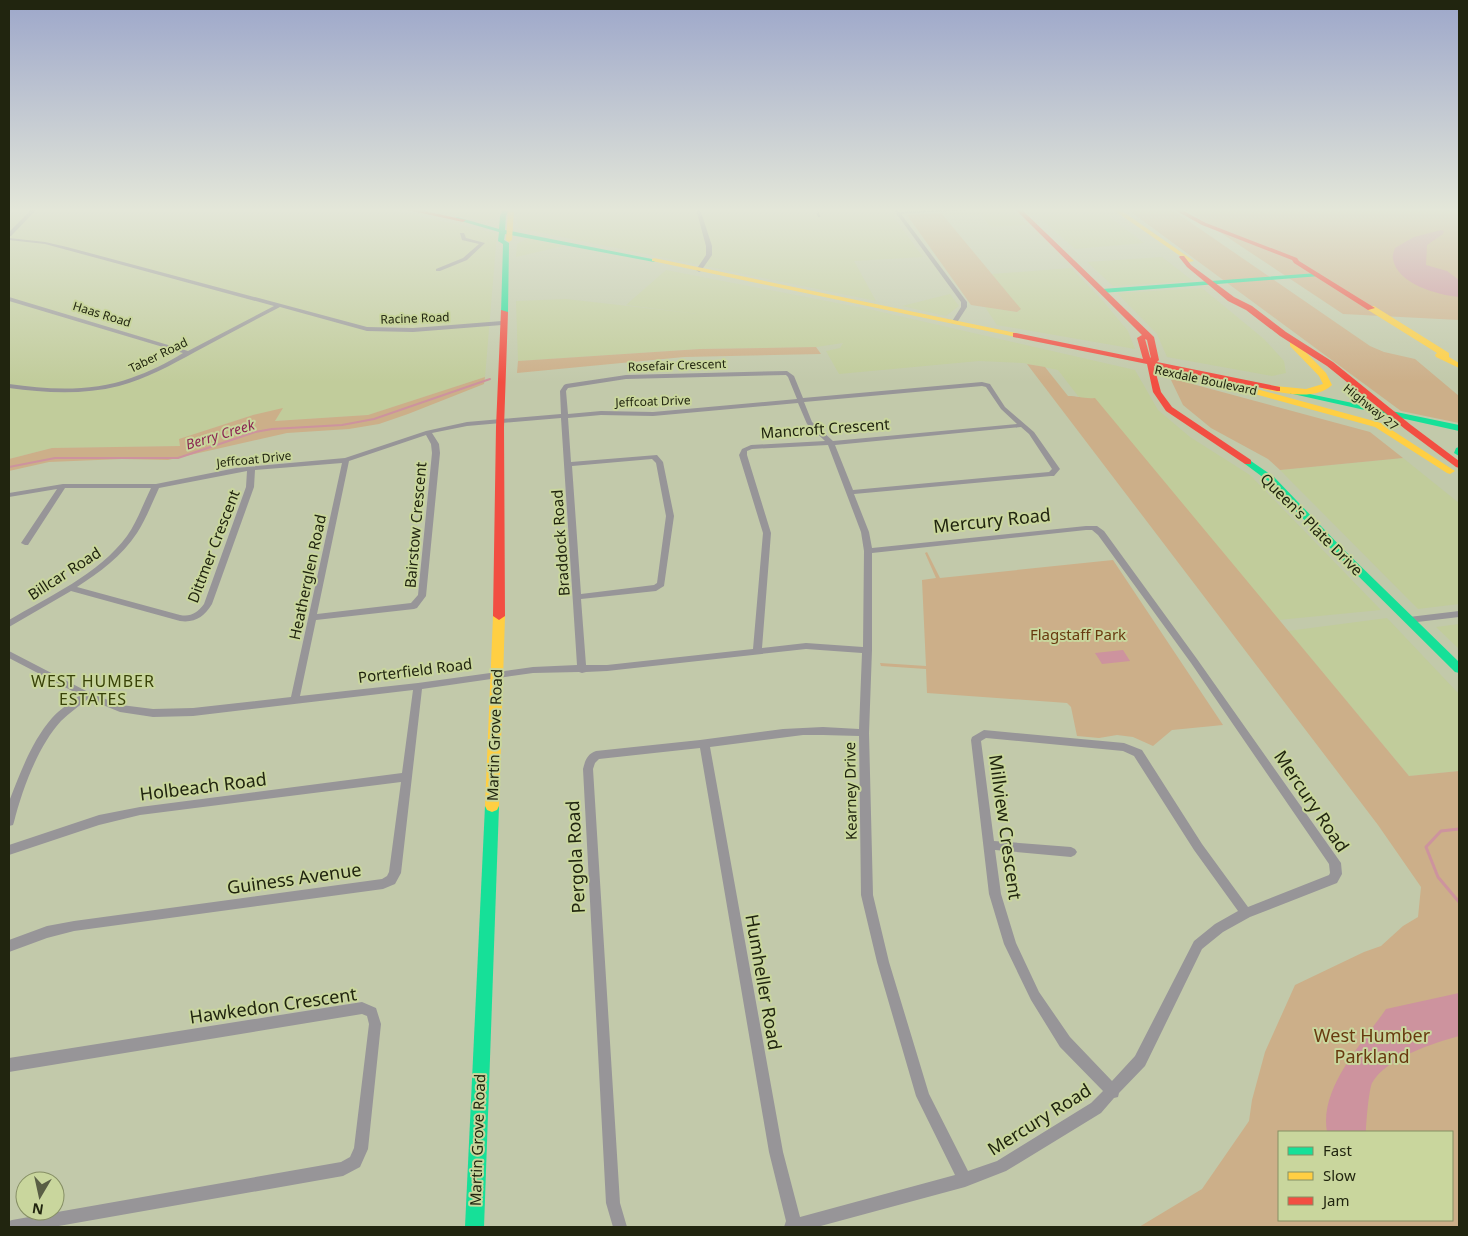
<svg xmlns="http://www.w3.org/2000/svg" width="1468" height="1236" viewBox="0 0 1468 1236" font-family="'Noto Sans',sans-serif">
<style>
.built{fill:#c1cc9b}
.green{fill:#ccaf89;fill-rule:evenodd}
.water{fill:#cd939e}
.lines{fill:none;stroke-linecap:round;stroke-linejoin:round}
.stream-far1{stroke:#cd939e;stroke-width:2}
.stream{stroke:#cd939e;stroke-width:3}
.street{fill:#979598;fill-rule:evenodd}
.fast{fill:#16e098;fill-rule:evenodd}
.slow{fill:#ffcf43;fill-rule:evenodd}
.jam{fill:#f24e42;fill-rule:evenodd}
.rail-casing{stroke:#8d8f86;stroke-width:2.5}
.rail{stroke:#c9d69d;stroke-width:1;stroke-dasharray:4.5;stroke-linecap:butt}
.labels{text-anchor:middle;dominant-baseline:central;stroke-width:4;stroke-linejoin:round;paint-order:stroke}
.far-street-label{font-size:12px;fill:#21250f;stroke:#c9d69d}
.far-water-label{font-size:14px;font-style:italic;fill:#8c2652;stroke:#c9d69d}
.street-label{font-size:15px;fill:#21250f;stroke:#c9d69d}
.park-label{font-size:15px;fill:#683a0f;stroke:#c9d69d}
.neighbourhood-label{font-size:16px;letter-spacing:1px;fill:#394208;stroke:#c9d69d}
.near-street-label{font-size:18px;fill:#21250f;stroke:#c9d69d}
.near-park-label{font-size:18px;fill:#683a0f;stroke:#c9d69d}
</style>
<rect width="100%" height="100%" fill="#c2c9aa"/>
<g class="built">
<polygon points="9,209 385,209 497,233 485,377 368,415 275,421 282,409 253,415 180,439 180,446 52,448 9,459"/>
<polygon points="423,209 497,209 496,217 483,221"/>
<polygon points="516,209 888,209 923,257 854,261 876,301 518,228"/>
<polygon points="1049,209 1099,209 1144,243 1075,249 1031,210"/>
<polygon points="1013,210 1027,225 991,227 977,211"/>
<polygon points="526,239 531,239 563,246 516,257 517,244"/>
<polygon points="1162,257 1193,281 1113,286 1087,262"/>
<polygon points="1071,268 1103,301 1128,331 1135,349 997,325 985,307 1017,312 1020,309 991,274"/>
<polygon points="666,270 873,310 1135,370 1158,410 1190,437 1250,475 1381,610 1278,620 1095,399 1083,399 1078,396 1058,370 1023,363 979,361 839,374 826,351 840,348 843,343 816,347 700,349 518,361 516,301 566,299 698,314 626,305"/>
<polygon points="1202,288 1264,339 1284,361 1286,373 1272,376 1167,357 1157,334 1117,293"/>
<polygon points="950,294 959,306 946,316 902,306"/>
<polygon points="1403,458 1459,503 1459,604 1418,609 1280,470"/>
<polygon points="1387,618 1459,694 1459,771 1409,776 1288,631"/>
<polygon points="1459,624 1459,649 1436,627"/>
</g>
<g class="green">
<polygon points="1127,209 1171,209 1370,346 1384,352 1415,359 1459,396 1459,423 1401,411"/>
<polygon points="1185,209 1459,209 1459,320 1343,314"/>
<polygon points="941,213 1021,309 1017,312 971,305 907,215"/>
<polygon points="816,347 821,354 684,357 517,373 518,361 700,349"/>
<path d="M1027,364L1045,367L1068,396C1078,396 1084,399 1095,398L1409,776L1459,771V1227H1139L1202,1189L1249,1121L1252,1100L1265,1052L1295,985L1364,952L1381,946L1403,926L1418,917L1421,887L1378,825ZM1279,1132H1452V1220H1279Z"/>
<polygon points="485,377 484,384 408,414 379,424 349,429 287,433 168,460 122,459 49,462 9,471 9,459 52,448 180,446 179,439 253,415 283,408 275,421 368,415"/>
<polygon points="1174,379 1370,432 1403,458 1280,470 1268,459 1211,428 1183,405 1171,380"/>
<polygon points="927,552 940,578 1113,560 1223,725 1172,730 1153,746 1133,737 1117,735 1099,738 1077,736 1071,707 1067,703 927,693 926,669 881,666 880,663 926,666 922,580 936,578 925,553"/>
</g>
<g class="water">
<path d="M1441,230L1444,231L1443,234L1427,245L1426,265L1447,271L1459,280V297C1438,295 1397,284 1393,259C1392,256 1394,251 1395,248L1414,237Z"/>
<polygon points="1123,650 1130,661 1102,664 1095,653"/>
<path d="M1459,993V1036C1434,1043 1386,1058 1372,1083C1369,1089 1366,1123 1366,1132H1327C1319,1088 1362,1044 1386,1009Z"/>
</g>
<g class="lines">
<polyline class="stream-far1" points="9,467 55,458 178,458 255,432 272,429 342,425 374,419 490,379"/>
<polyline class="stream" points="1459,829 1441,831 1426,847 1438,877 1459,902"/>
<g class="street">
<polygon points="32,209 37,209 11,236 9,236 9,232"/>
<polygon points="696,209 700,209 712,246 712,255 701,271 699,272 696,270 706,255 706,246"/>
<polygon points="893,209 897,209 899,212 971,209 969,210 901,214 967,302 967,307 956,324 951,323 961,307 961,302"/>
<polygon points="1439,209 1459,209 1459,211 1441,210"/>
<polygon points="460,233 464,233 466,238 485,243 467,260 440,271 436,271 436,269 463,258 479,244 462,240"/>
<path d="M9,238L45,242L67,247L367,327L413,328L502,321L505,323L502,325L413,332L367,331L280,307C251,322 223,337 195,352C171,365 146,379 119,386C83,395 46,393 9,388V384C50,390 92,392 131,378C149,372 167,363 183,353L9,301V297L188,351L274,306L45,244L9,240Z"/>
<path d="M787,371L794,376L803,398L982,382L990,384L1005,407L1034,432L1060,469L1054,476H1051L854,494L869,532L872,548L1086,526H1097L1104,531L1197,659L1341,863L1342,874L1337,883L1250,917L1223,932L1202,949L1145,1066L1119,1093L1118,1097L1114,1098L1101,1113L1006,1171L965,1187L817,1227H784L786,1221L769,1152L700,748L599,759L595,763L593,769L620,1203L627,1227H613L606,1203L583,769C585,761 587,754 596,751L700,740L783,729L823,727L859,729L862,653L806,649L607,671L586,672L582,673L579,672L533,673L422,689L401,873L395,884L383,889L74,931L47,938L9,952V940L47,926L74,921L382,879L387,876L389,872L401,782L140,815L99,825L9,855V845L99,815L140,807L402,773L413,690L193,716L153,717L120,712L88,699C79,706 69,713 61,721C38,746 22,790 14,822L13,825L9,826V803L10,799C21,771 32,741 52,718C60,709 70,703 80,695L9,658V651L90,693L121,705L153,709L193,708L291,697L342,463L255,470L254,487L212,604C204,617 195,623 180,621L71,591L9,627V620C48,597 99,574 127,536C137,522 143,504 151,488H65L28,545H25L21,543L57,489L9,497V493L63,484H156L236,468L345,458L426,431L467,422L561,414L560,391L564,385L566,384L626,375ZM786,375L788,377L797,399L653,412L601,411L568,414L566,391L568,388L626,379ZM982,386L986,387L1001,409L1017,424L833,441L812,422L804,402ZM798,403L807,424L825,441L751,445L742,449L739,455L763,533L753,649L607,665H586L581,599L656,591L664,586L674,516L663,462L657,455L571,462L568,418L601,415L653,416ZM561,418L577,665L533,667L418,683L300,696L316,620L414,609L417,608L426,596L440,453L439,444L432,433L467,426ZM1021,427L1029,434L1052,469L1049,472L853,490L835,445ZM426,435L431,444L432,453L418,595L411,603L317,614L349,461ZM828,445L861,532L864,551L863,647L806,643L762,648L771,533L747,455V451L752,449ZM652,459L656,463L666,516L657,583L654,585L581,594L572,466ZM247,471L246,487L204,604C197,613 191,617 180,615L77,587C100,572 122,556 137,533C146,519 152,503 159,488ZM1086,530H1092L1098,535L1191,663L1329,864L1330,873L1329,875L1248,907L1202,844L1142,750L1124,743L984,730L972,737L971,740L989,894L1004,944L1031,1000L1060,1047L1103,1091L1091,1103L997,1161L968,1171L929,1094L889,962L873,895L869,733L872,650V553ZM803,735H823L859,736L861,895L877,962L916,1096L955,1175L800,1217L783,1152L710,747ZM986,738L1123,751L1134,756L1194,850L1238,911L1215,924L1194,941L1135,1056L1112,1081L1070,1037L1039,992L1016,943L1001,894L995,850L1071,857L1075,855L1077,852L1075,849L1071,847L994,841L981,741Z"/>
<polygon points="1459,611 1459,617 1409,623 1405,620 1409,617"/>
<polygon points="362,1002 376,1008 381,1024 368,1149 360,1167 343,1176 53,1227 9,1227 9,1221 12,1220 341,1162 350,1157 354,1148 369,1024 367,1016 362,1014 9,1072 9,1058"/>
</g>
<g class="fast">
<polygon points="503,209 509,209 506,216 505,230 657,260 654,262 505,234 504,240 509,243 508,312 501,314 503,244 498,241 499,232 454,219 457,217 499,229 500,216"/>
<polygon points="1318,273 1320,274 1320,276 1102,293 1098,291 1102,289"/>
<polygon points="1290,390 1459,425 1459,431 1293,394 1290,394"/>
<polygon points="1459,447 1459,456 1454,453 1456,448"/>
<polygon points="1248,459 1274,477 1342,548 1459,662 1459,673 1455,672 1334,552 1268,481 1245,464 1245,460"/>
<polygon points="492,800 497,802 499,806 484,1227 465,1227 485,806 487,802"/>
</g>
<g class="slow">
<polygon points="505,209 514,210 512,240 509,242 506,240 508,211"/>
<polygon points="1112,209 1119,209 1194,261 1189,262"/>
<polygon points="654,258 1016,333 1020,335 1016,337 652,261 652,259"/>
<polygon points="1368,306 1374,306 1449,353 1449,357 1459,363 1459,368 1436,357 1435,355 1437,353 1368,310"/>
<path d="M1290,342H1296L1326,373L1332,385C1315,401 1284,393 1263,389V385H1266L1306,389L1323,384L1319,376L1290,346Z"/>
<polygon points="1229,383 1235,383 1381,423 1455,471 1450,474 1447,473 1375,427 1229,387"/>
<polygon points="499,612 505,616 499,806 497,810 492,812 487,810 485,806 493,616"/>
</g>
<g class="jam">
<polygon points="403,209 415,209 466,220 463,222"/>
<path d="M1015,209H1021L1154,337L1159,360L1157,362L1280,387V391H1277L1154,366L1161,392L1172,407L1251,460V464H1245L1166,411L1153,392L1147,364L1013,337V333H1016L1143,359L1137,338L1142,335ZM1145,339L1147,340L1151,358L1150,357Z"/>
<polygon points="1173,209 1180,209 1206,223 1297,258 1299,261 1375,308 1368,310 1294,263 1292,260 1202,225"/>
<polygon points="1180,256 1184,256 1191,265 1234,297 1252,306 1286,332 1333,362 1411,425 1459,461 1459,468 1456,467 1405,429 1327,366 1280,336 1246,310 1228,301 1187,267 1179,257"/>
<polygon points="501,310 508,312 504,427 505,616 499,620 493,616 496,427"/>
</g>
<defs>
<polyline id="rail" points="816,209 819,216"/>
</defs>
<use href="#rail" class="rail-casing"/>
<use href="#rail" class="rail"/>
</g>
<linearGradient id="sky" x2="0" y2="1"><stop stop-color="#9da7ca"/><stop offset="0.55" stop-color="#e4e7d9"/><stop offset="1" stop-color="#e4e7d9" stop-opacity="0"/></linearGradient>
<rect width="1468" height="382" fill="url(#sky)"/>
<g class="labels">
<g class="far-street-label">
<text transform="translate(102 314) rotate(17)">Haas Road</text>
<text transform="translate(415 318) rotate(-2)">Racine Road</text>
<text transform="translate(158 355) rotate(-26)">Taber Road</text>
<text transform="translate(677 365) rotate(-2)">Rosefair Crescent</text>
<text transform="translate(1206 380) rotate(12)">Rexdale Boulevard</text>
<text transform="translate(653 401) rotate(-2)">Jeffcoat Drive</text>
<text transform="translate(1371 407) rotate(39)">Highway 27</text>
<text transform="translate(254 459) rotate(-6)">Jeffcoat Drive</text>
</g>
<g class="far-water-label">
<text transform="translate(220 434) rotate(-17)">Berry Creek</text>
</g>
<g class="street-label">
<text transform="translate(825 428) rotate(-4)">Mancroft Crescent</text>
<text transform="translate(1312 524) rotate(45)">Queen's Plate Drive</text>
<text transform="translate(415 525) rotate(-85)">Bairstow Crescent</text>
<text transform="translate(560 543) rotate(-94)">Braddock Road</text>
<text transform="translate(213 546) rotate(-69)">Dittmer Crescent</text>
<text transform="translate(64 573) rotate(-33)">Billcar Road</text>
<text transform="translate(307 577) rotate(-78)">Heatherglen Road</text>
<text transform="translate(415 670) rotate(-7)">Porterfield Road</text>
<text transform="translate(494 735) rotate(-88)">Martin Grove Road</text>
<text transform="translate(850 791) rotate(-91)">Kearney Drive</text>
<text transform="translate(477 1140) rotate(-88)">Martin Grove Road</text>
</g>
<g class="park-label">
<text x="1078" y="634">Flagstaff Park</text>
</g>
<g class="neighbourhood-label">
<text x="93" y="681">WEST HUMBER<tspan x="93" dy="18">ESTATES</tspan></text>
</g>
<g class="near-street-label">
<text transform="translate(992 520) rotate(-6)">Mercury Road</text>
<text transform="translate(203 786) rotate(-7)">Holbeach Road</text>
<text transform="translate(1312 801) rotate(56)">Mercury Road</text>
<text transform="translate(1006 827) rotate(82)">Millview Crescent</text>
<text transform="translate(575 857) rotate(-93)">Pergola Road</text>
<text transform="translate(294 878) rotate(-8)">Guiness Avenue</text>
<text transform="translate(764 982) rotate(80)">Humheller Road</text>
<text transform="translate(273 1005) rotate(-8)">Hawkedon Crescent</text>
<text transform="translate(1039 1119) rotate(-32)">Mercury Road</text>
</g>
<g class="near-park-label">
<text x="1372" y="1035">West Humber<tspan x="1372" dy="21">Parkland</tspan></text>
</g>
</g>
<rect width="1468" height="1236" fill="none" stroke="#21250f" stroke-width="20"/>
<rect x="1278" y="1131" width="175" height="90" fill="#c9d69d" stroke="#868f64"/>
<rect x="1288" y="1147" width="25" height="8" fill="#16e098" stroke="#868f64"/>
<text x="1323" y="1156" font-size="15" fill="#21250f">Fast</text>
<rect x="1288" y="1172" width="25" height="8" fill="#ffcf43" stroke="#868f64"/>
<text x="1323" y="1181" font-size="15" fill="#21250f">Slow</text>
<rect x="1288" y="1197" width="25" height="8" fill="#f24e42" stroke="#868f64"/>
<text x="1323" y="1206" font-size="15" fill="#21250f">Jam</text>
<g transform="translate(40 1196) rotate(189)"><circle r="24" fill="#c9d69d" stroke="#868f64"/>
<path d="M0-4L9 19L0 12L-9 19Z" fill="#595e45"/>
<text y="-8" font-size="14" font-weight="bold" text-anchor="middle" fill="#21250f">N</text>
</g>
</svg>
